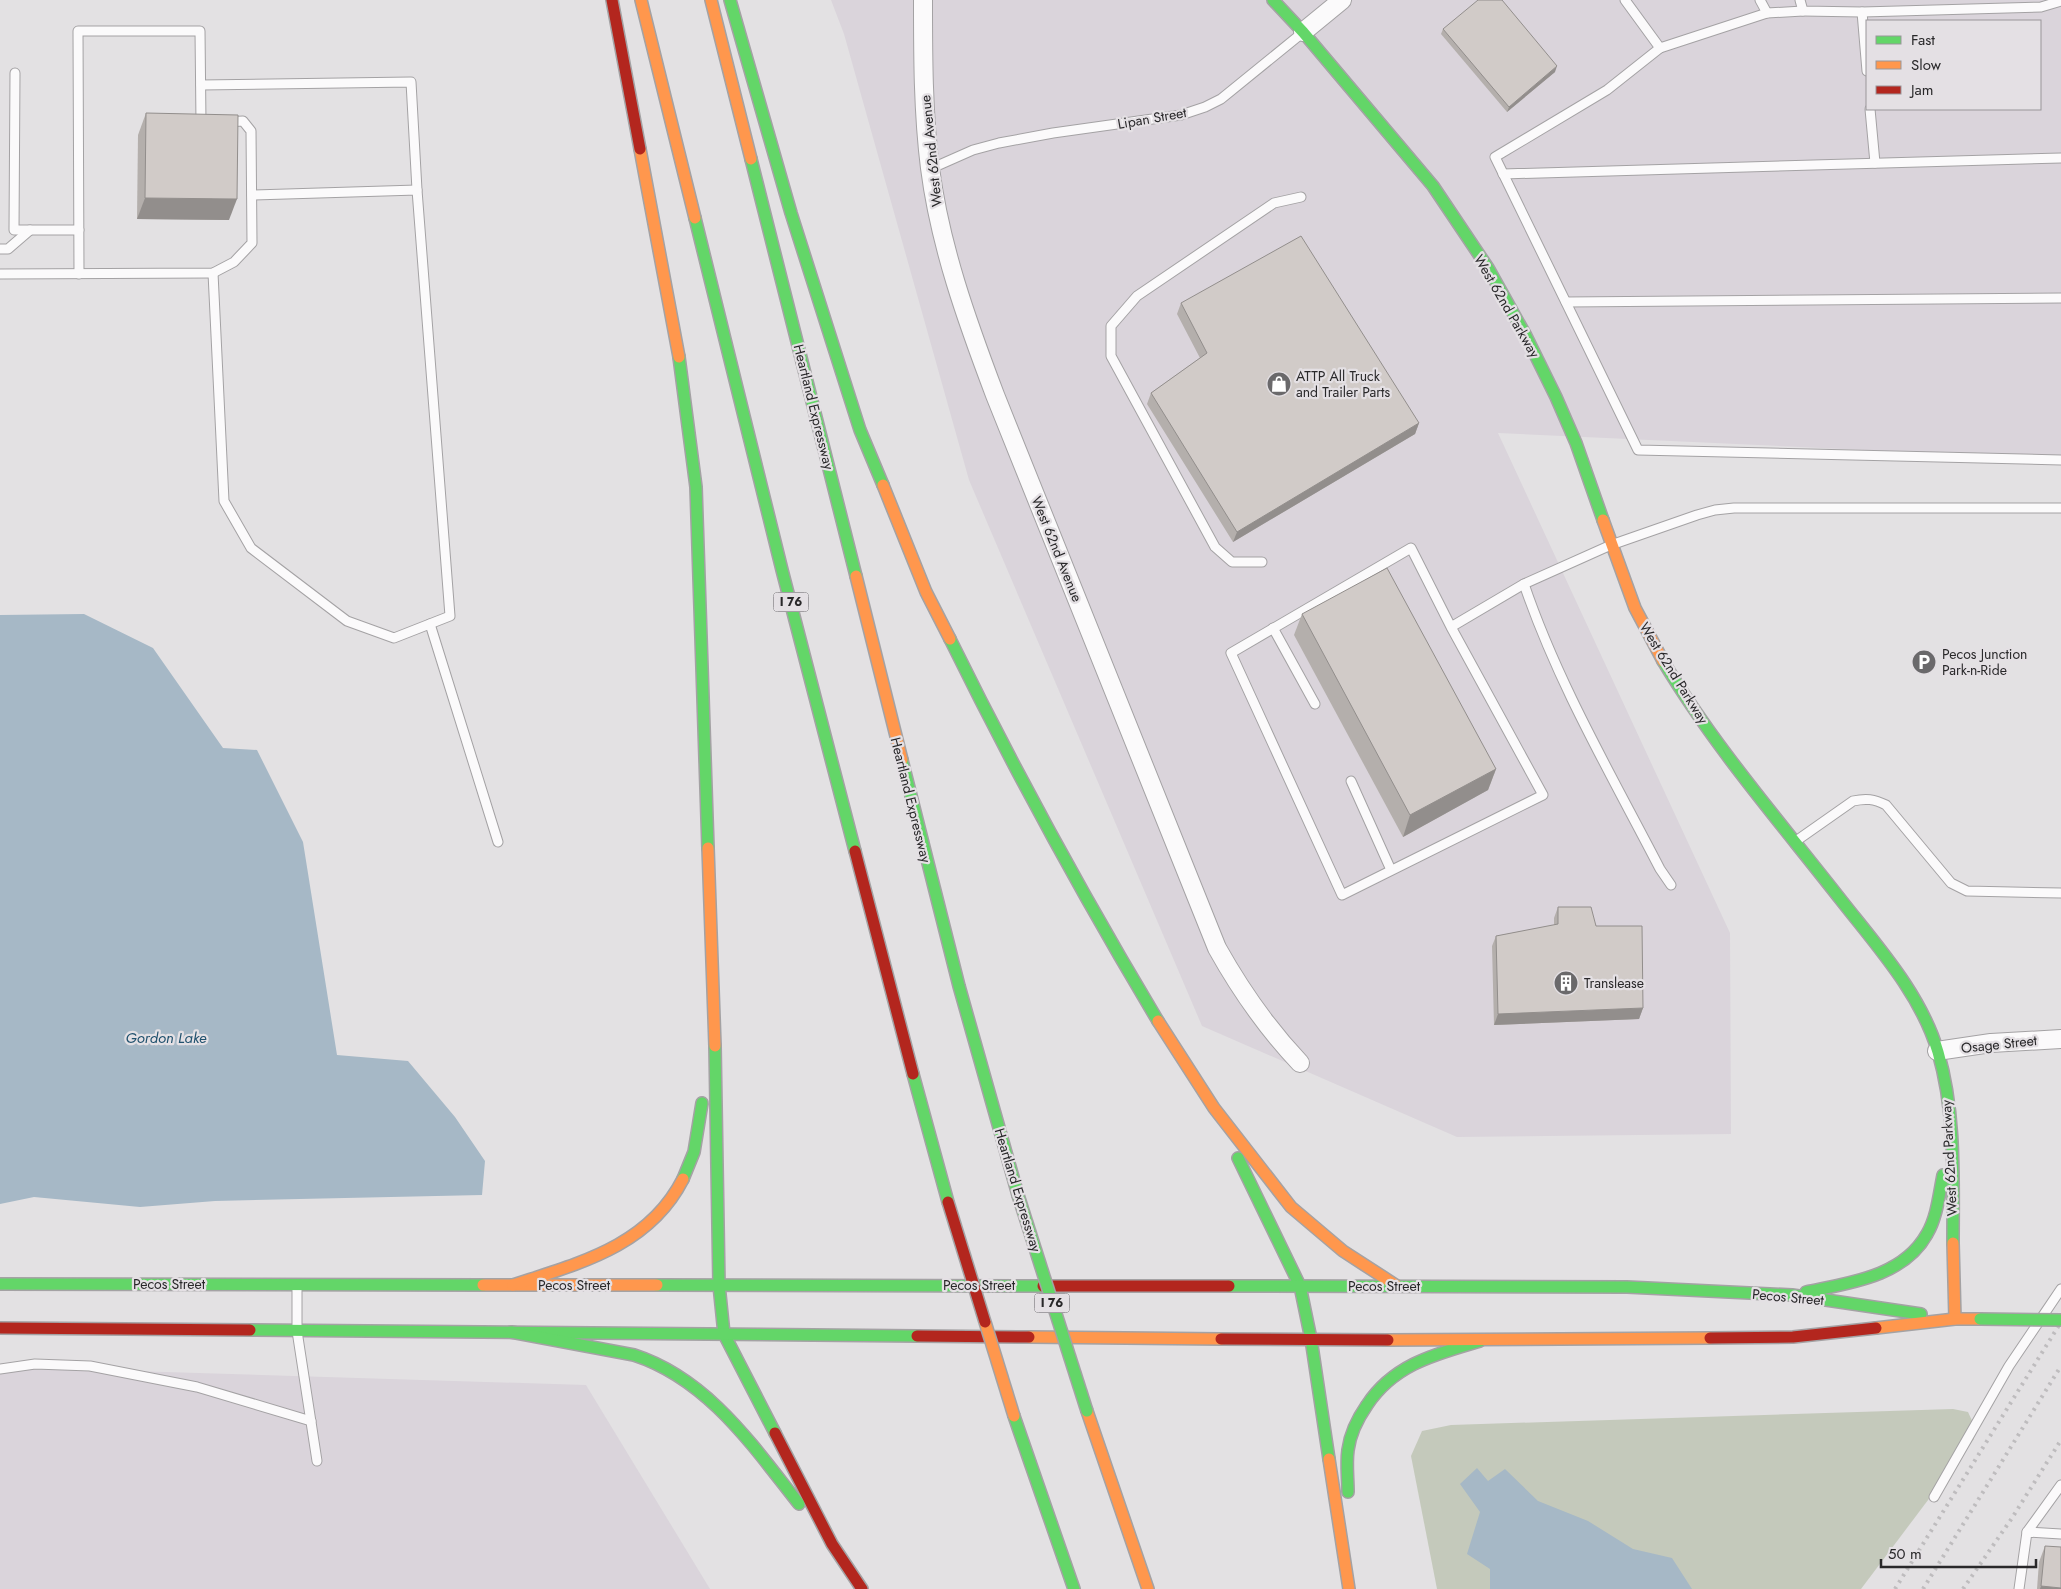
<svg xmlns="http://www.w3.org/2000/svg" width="2061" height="1589" viewBox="0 0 2061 1589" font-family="Jost,sans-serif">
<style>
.built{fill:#dad4db;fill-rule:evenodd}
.green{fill:#c4c9bb}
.water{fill:#a6b8c6}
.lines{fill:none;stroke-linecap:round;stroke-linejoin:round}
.lane-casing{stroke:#a4a2a4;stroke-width:11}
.street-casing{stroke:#a4a2a4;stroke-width:20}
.fast-casing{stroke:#a4a2a4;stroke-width:14}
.slow-casing{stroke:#a4a2a4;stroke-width:14}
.jam-casing{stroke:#a4a2a4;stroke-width:14}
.lane{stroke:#fbfafb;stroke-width:9}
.street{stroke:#fbfafb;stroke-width:18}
.fast{stroke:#63d668;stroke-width:11}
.slow{stroke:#ff974d;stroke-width:11}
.jam{stroke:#b3261e;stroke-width:11}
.rail{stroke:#bebcbe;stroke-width:4;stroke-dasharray:2.5 5;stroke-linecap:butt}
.fast-bridge-casing{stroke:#a4a2a4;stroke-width:14;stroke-linecap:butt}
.slow-bridge-casing{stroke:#a4a2a4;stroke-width:14;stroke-linecap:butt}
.jam-bridge-casing{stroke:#a4a2a4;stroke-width:14;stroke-linecap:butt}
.fast-bridge{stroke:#63d668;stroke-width:11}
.slow-bridge{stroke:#ff974d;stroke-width:11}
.jam-bridge{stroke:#b3261e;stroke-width:11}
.wall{fill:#b4afac}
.shaded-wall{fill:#928e8c}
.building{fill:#d1cbc8;stroke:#928e8c}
.labels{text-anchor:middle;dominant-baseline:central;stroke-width:4.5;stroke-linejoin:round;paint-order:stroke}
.shield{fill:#e4e0e4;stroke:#615f62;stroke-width:1}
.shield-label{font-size:12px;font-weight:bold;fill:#29282a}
.street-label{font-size:14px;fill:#29282a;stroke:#e4e0e4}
.poi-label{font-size:14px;fill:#29282a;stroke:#e4e0e4;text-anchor:start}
.water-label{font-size:15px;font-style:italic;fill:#20516e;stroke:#e4e0e4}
</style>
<rect width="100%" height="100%" fill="#e3e1e3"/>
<g class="built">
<path d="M831,0H2061V459L1498,433L1730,933L1731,1134L1457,1137L1202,1026L969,480L844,34ZM1867,21H2040V109H1867Z"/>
<polygon points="0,1367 586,1385 710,1589 0,1589"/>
</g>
<polygon class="green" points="1953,1409 1968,1412 1974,1425 1974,1439 1861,1589 1437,1589 1411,1456 1422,1431 1451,1425"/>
<g class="water">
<polygon points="84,614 153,648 223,748 257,750 303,842 337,1055 408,1061 455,1117 485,1161 482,1195 215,1201 140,1207 34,1197 0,1204 0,615"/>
<polygon points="1477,1468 1488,1481 1505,1469 1538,1501 1588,1521 1633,1549 1672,1558 1692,1589 1490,1589 1490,1569 1467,1554 1480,1512 1460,1484"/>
</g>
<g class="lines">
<defs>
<g id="lane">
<polyline points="1625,0 1660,48 1607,90 1495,157 1638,450 2061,460"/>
<polyline points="1760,0 1767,13"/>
<polyline points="1800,0 1803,11 1862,12 2041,7 2061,1"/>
<polyline points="1862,12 1867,71"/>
<polyline points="1660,48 1767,13 1803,11"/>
<polyline points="15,73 14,230 79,230"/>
<polyline points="201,85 411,82 417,190"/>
<polyline points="1870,109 1875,163"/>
<polyline points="930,169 973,150 999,143 1053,133 1181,115 1205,107 1221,99 1301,34"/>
<polyline points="1503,174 2061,158"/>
<polyline points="0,249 8,249 30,230"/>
<polyline points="213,273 224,501 251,548 347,621 394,638 450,616 417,190 252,195"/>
<polyline points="0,274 213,273 234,262 252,243 251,131 243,121 226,122"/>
<polyline points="79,274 78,31 200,31 201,123 203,123"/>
<polyline points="1566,302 2061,298"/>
<polyline points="1262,562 1232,562 1215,547 1111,356 1111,326 1137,296 1274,203 1301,197"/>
<path d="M1524,584C1558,684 1612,776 1660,869L1671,885"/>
<polyline points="430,624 498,842"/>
<polyline points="1451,627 1543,795 1342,895 1231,653 1411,548 1451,627 1524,584 1611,545 1697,515 1715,510 1734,508 2061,508"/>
<polyline points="1273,628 1315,704"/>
<polyline points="1351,781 1391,870"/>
<path d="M1796,841L1853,801C1866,798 1874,799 1886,805L1951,883L1967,891L2061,893"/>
<polyline points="297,1285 297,1331 317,1461"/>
<polyline points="0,1369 35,1364 90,1366 197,1387 311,1421"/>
<polyline points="1934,1497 2009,1366 2061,1289"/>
<polyline points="2027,1532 2061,1485"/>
<polyline points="2019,1589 2027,1532 2061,1534"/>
</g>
<g id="street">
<path d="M923,0C923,56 923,112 930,168C940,246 967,321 995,395L1217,948C1241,991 1266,1027 1300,1063"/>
<polyline points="1303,32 1342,0"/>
<polyline points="1937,1051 1991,1043 2061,1039"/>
</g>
<g id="fast">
<polyline points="730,0 791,213 860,430 883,485"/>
<polyline points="1273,0 1303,32 1433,186 1488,268 1526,336 1556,397 1576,443 1603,520"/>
<polyline points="751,159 856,576"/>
<polyline points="695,218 782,570 855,851"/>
<polyline points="679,357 696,487 708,848"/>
<path d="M950,639C1014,769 1083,896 1158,1021"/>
<path d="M1663,661C1714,746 1780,822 1841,900C1877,946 1921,994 1938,1052C1956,1113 1953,1180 1953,1243"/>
<polyline points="902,760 959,986 1018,1195"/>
<polyline points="715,1046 719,1285 724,1334 775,1433"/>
<polyline points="913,1074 948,1202"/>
<polyline points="1238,1158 1300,1286 1311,1339 1329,1459"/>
<polyline points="683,1179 694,1152 702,1103"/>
<polyline points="0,1284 483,1285"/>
<polyline points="657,1285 1043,1286"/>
<polyline points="1229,1286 1627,1287 1792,1295 1921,1314"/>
<path d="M1806,1292C1849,1283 1903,1277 1927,1234C1937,1217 1939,1195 1943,1175"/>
<polyline points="250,1330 917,1336"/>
<path d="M511,1332L634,1355C708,1379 753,1446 799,1504"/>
<polyline points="1014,1416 1074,1589"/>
<path d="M1348,1492C1348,1478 1346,1464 1348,1450C1350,1434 1358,1418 1367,1405C1394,1364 1436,1354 1480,1341"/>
</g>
<g id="slow">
<polyline points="641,0 695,218"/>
<polyline points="711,0 751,159"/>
<polyline points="640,149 679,357"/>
<polyline points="883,485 926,592 950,639"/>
<polyline points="1603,520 1635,608 1663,661"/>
<polyline points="856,576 902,760"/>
<polyline points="708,848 715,1046"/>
<polyline points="1158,1021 1214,1108 1291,1207 1343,1251 1397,1286"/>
<polyline points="1953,1243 1955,1319"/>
<polyline points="483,1285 657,1285"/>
<path d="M513,1285C580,1263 649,1246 683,1179"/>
<polyline points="1876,1328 1955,1319 1980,1319"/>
<polyline points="1029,1337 1221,1339"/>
<polyline points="1388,1340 1710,1338"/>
<polyline points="1087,1411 1148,1589"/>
<polyline points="1329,1459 1349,1589"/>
</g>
<g id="jam">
<polyline points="612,0 640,149"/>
<polyline points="855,851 913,1074"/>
<polyline points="1043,1286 1229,1286"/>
<polyline points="0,1328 250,1330"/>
<polyline points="917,1336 1029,1337"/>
<polyline points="1710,1338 1793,1337 1876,1328"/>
<polyline points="1221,1339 1388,1340"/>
<polyline points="775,1433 832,1544 862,1589"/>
</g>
</defs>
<use href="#lane" class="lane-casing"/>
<use href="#street" class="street-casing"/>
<use href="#fast" class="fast-casing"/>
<use href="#slow" class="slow-casing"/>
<use href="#jam" class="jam-casing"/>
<use href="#lane" class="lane"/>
<use href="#street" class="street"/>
<use href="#fast" class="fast"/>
<use href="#slow" class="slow"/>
<use href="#jam" class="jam"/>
<g class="rail">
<polyline points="1895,1589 2061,1322"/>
<polyline points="1923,1589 2061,1366"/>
<polyline points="1963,1589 2012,1518 2061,1440"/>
</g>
<defs>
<g id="fast-bridge">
<polyline points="1018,1195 1087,1411"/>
<polyline points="1980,1319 2061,1320"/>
</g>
<polyline id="slow-bridge" points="985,1322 1014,1416"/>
<polyline id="jam-bridge" points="948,1202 985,1322"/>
</defs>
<use href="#fast-bridge" class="fast-bridge-casing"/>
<use href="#slow-bridge" class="slow-bridge-casing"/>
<use href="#jam-bridge" class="jam-bridge-casing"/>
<use href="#fast-bridge" class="fast-bridge"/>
<use href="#slow-bridge" class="slow-bridge"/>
<use href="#jam-bridge" class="jam-bridge"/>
</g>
<g class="wall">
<polygon points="1443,29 1555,72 1507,112 1441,34"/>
<polygon points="146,113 229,220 137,219 138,135"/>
<polygon points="1181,303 1419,423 1415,434 1233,542 1147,404 1151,393 1200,358 1177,314"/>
<polygon points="1302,614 1496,769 1488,790 1403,837 1294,635"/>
<polygon points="1558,907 1596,926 1643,1008 1639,1019 1494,1025 1492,946 1496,936 1554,925 1554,918"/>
<polygon points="2045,1546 2061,1589 2037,1589 2039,1562"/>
</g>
<g class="shaded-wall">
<polygon points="1557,66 1555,72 1507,112 1509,107"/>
<polygon points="145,198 237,199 229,220 137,219"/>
<polygon points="1419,423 1415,434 1233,542 1237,532"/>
<polygon points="1496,769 1488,790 1403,837 1410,815"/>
<polygon points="1643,1008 1639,1019 1494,1025 1498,1014"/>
<polygon points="2041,1586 2061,1588 2061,1589 2040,1589"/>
</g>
<g class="building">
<polygon points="1478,0 1502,0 1557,66 1509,107 1443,29"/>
<polygon points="146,113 238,115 237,199 145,198"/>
<polygon points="1301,236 1419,423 1237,532 1151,393 1207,353 1181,303"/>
<polygon points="1387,568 1496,769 1410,815 1302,614"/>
<polygon points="1558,907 1591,907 1596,926 1642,926 1643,1008 1498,1014 1496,936 1558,924"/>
<polygon points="2045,1546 2061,1547 2061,1588 2041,1586"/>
</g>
<defs>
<symbol id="shop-disc" viewBox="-11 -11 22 22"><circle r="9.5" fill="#6a696b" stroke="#e4e0e4"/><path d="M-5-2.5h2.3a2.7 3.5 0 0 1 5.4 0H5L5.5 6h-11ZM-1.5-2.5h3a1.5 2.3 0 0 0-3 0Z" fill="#fff"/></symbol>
<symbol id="parking-disc" viewBox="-11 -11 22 22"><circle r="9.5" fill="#6a696b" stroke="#e4e0e4"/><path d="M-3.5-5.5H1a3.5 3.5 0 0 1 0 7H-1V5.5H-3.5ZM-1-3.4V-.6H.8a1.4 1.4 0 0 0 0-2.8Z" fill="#fff"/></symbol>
<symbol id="building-disc" viewBox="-11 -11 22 22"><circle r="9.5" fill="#6a696b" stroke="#e4e0e4"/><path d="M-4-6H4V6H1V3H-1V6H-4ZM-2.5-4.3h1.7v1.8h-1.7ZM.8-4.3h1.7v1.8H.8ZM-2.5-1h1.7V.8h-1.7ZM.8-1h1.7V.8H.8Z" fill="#fff"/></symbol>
</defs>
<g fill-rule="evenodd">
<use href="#shop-disc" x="1265" y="370" width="28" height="28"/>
<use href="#parking-disc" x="1910" y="648" width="28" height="28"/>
<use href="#building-disc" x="1552" y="969" width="28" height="28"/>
</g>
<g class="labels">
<g class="shield">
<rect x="773.5" y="592.5" width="35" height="19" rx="4"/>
<rect x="1034.5" y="1293.5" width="35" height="19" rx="4"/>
</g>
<g class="shield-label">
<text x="791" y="602">I 76</text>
<text x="1052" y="1303">I 76</text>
</g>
<g class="street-label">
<text transform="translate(1152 118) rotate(-10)">Lipan Street</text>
<text transform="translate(931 151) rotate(-96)">West 62nd Avenue</text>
<text transform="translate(1507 306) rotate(60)">West 62nd Parkway</text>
<text transform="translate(814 407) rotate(76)">Heartland Expressway</text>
<text transform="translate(1057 549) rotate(68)">West 62nd Avenue</text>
<text transform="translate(1674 673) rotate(58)">West 62nd Parkway</text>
<text transform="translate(911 800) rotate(76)">Heartland Expressway</text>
<text transform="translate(1999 1044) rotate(-6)">Osage Street</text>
<text transform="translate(1949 1158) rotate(-93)">West 62nd Parkway</text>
<text transform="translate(1018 1190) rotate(73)">Heartland Expressway</text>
<text x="169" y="1284">Pecos Street</text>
<text x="574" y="1285">Pecos Street</text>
<text x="979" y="1285">Pecos Street</text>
<text x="1384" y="1286">Pecos Street</text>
<text transform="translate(1788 1297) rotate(5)">Pecos Street</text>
</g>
<g class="poi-label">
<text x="1296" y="376">ATTP All Truck<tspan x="1296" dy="16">and Trailer Parts</tspan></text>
<text x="1942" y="654">Pecos Junction<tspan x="1942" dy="16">Park-n-Ride</tspan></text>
<text x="1584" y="983">Translease</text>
</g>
<g class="water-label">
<text x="166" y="1038">Gordon Lake</text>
</g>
</g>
<rect x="1866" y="20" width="175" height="90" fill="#e4e0e4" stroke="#99969a"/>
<rect x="1876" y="36" width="25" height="8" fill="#63d668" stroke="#99969a"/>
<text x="1911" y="45" font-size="15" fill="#29282a">Fast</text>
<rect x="1876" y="61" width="25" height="8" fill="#ff974d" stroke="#99969a"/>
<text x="1911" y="70" font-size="15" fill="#29282a">Slow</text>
<rect x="1876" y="86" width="25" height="8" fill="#b3261e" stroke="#99969a"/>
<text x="1911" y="95" font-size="15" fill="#29282a">Jam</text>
<path d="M1881 1559v8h155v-8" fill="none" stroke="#29282a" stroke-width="2.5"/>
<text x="1888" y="1559" font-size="15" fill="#29282a" stroke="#e4e0e4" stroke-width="4" paint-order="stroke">50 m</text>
</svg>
